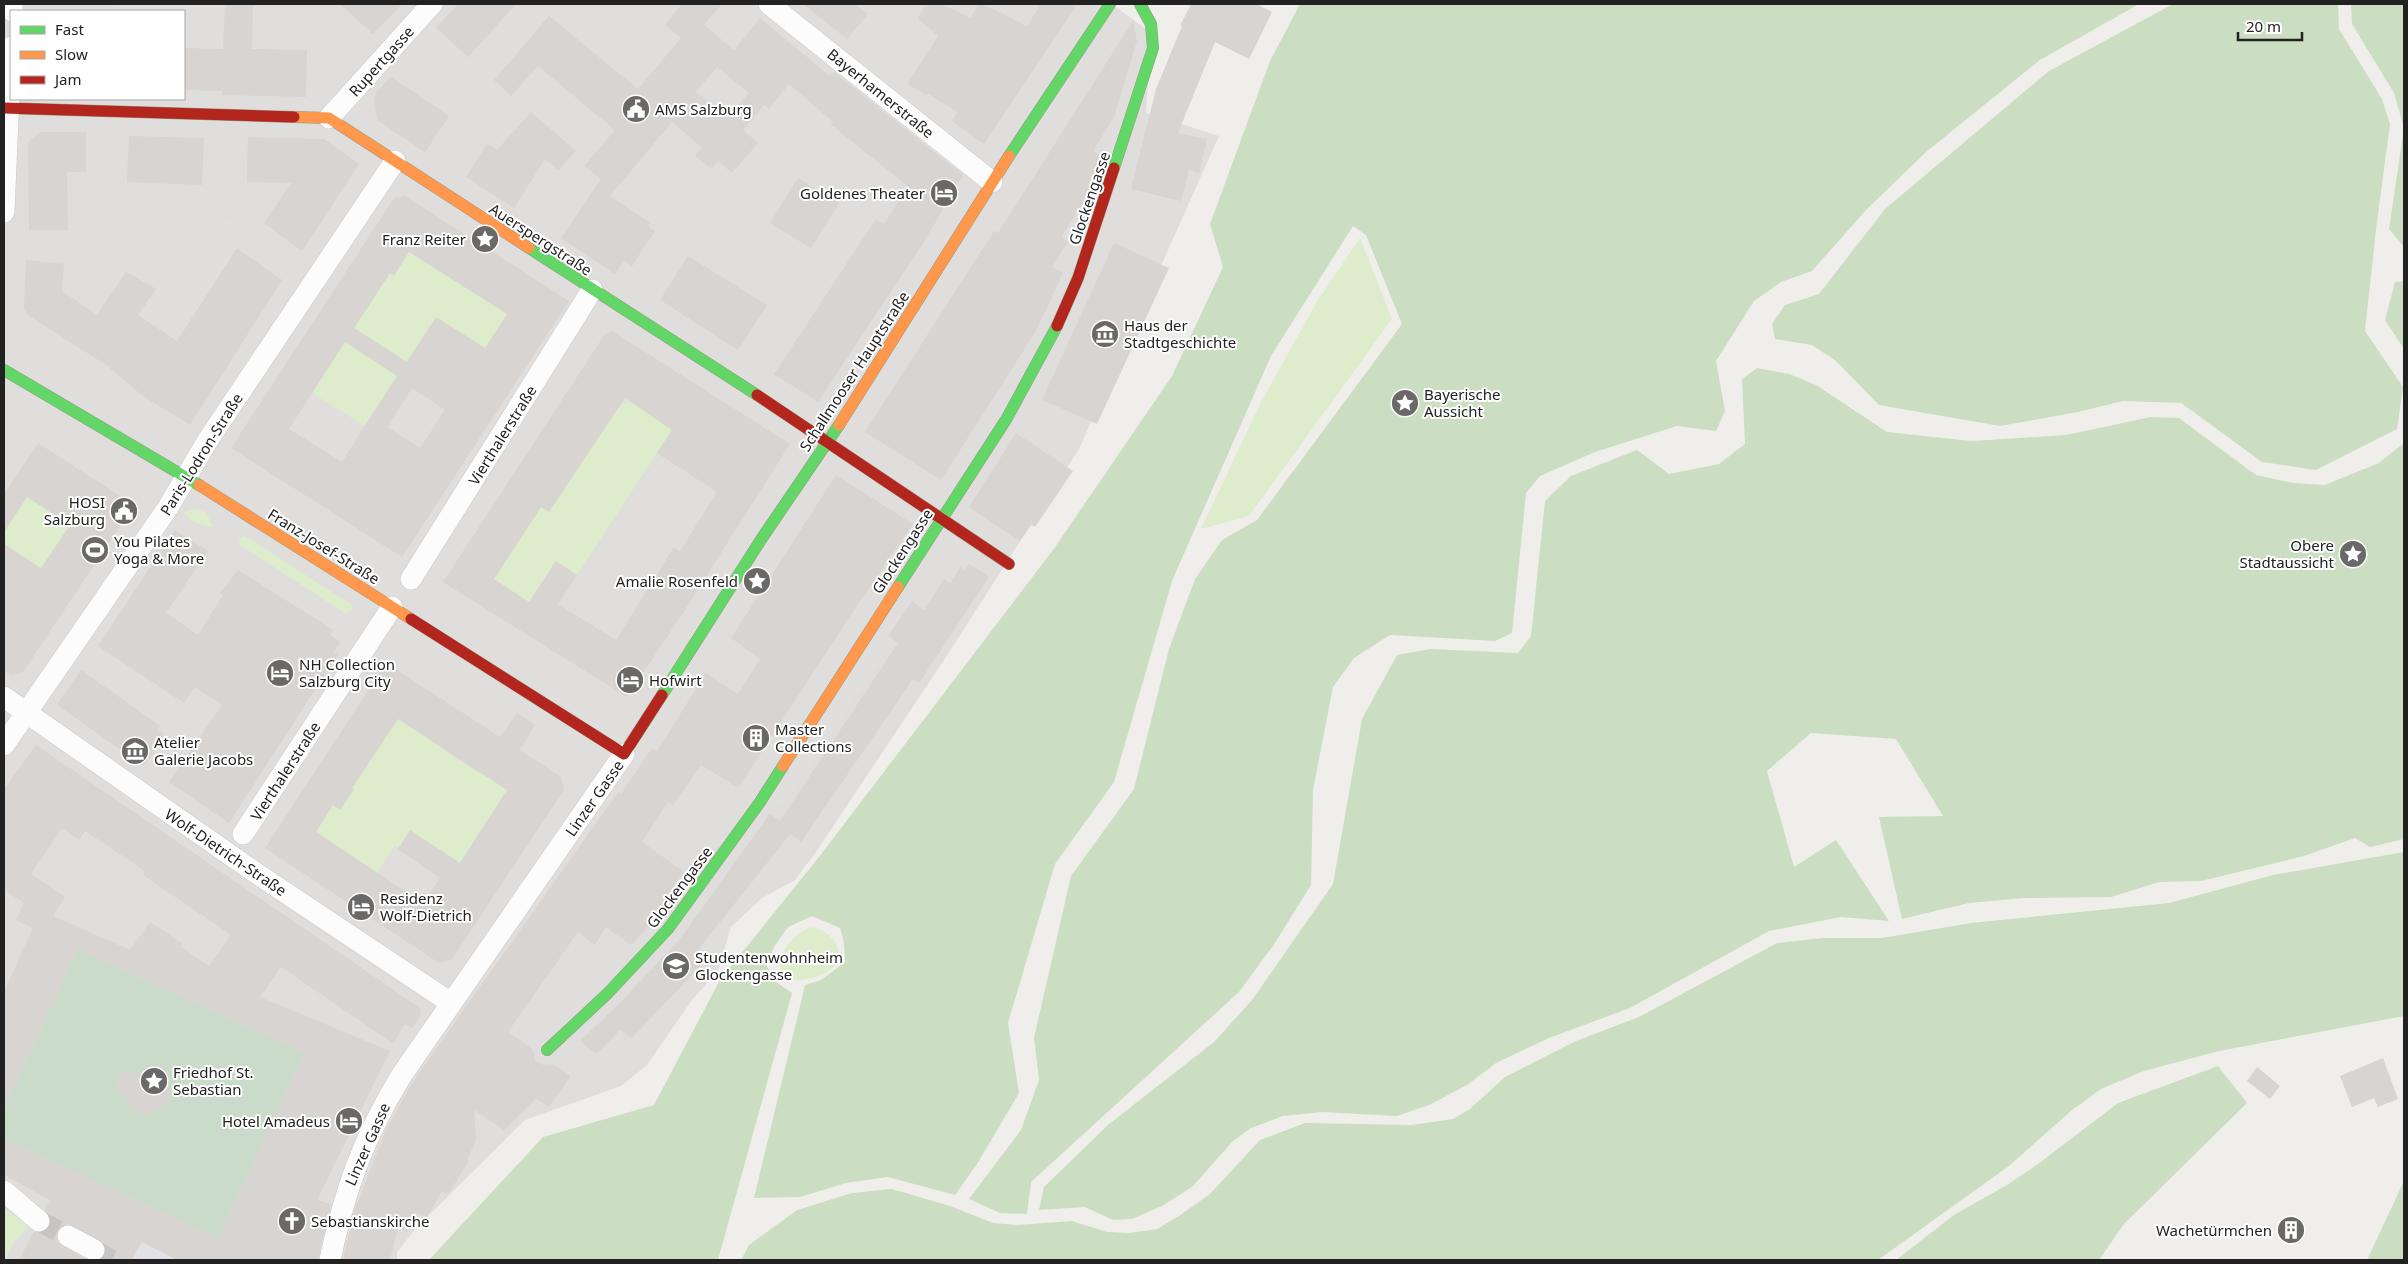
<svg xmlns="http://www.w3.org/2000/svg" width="2408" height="1264" viewBox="0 0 2408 1264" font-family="'Noto Sans',sans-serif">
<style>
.residential{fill:#dfdedc;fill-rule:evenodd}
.grass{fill:#ddeccb}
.forest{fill:#cbdec1}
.cemetery{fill:#cadbca}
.parking{fill:#e0dfde}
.plaza{fill:#e2e1e5}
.building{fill:#d7d4d2;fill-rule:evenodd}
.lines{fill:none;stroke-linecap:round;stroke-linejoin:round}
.street-tunnel{stroke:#c7c5c3;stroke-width:21;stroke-dasharray:21 11;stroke-linecap:butt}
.street-casing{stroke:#c9c8c7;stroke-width:22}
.fast-casing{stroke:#999a82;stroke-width:12}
.slow-casing{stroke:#999a82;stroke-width:12}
.jam-casing{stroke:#999a82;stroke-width:12}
.street{stroke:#fdfcfc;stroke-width:21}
.fast{stroke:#63d668;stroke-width:11}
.slow{stroke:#ff974d;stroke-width:11}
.jam{stroke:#b3261e;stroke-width:11}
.labels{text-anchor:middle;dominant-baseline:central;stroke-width:4;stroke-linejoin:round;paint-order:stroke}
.street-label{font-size:15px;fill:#222;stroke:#fff}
.poi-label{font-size:15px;fill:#222;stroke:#fff;text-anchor:start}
</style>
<rect width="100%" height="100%" fill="#f0eeeb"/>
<path class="residential" d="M4,4H1112L1151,33L1146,113L1219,136L1079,449L948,654L816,852L795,880L762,898L731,927L718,971L692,1000L647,1065L621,1086L525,1120L417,1227L397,1252V1260H4ZM11,11H184V99H11Z"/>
<g class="grass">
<polygon points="1360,238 1392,319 1249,516 1201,529 1261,402 1318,300"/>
<polygon points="410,250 482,298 510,310 485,348 436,317 364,426 312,393 390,273 394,276"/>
<polygon points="631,402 672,430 577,575 555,562 529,602 492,582 541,507 549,512 612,415 621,404"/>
<polygon points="27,497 70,525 41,569 4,544 4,532"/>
<path d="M192,509L206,512L213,527C203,527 189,521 184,512Z"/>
<polygon points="245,536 349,603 353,606 353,610 346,614 240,545 239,539"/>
<path d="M396,710C425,738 476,777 515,788L491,815L460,863L410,831L399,847L395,845L377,873L312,836L333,805L340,810L354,790L352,788Z"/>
<path d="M810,927C827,928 850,950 833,967C822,978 804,981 790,980C765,963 791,937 810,927Z"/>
<polygon points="4,1208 29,1225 13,1244 5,1260"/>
</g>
<g class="forest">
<polygon points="1300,4 2139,4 2040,60 1926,152 1866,210 1812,271 1781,282 1754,301 1716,361 1725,411 1716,431 1677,426 1595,452 1540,476 1526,493 1512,633 1495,641 1390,635 1354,658 1333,687 1313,790 1311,885 1273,946 1239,992 1031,1182 1027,1214 1000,1213 969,1199 1021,1130 1039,1080 1034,1038 1071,876 1134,789 1169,649 1195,579 1222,540 1257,520 1402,324 1366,235 1353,226 1271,356 1172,581 1114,782 1055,864 1008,1023 1019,1093 977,1164 955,1195 888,1177 846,1183 800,1197 754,1198 805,985 821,980 845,962 844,942 840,928 812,916 788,927 774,947 766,965 776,982 792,993 718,1260 429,1260 543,1137 654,1105 720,980 819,857 1053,550 1172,376 1223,267 1210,224 1270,61"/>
<polygon points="2173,4 2338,4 2339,29 2382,99 2390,124 2376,229 2365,331 2403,387 2397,429 2316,470 2262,462 2181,403 2123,401 2078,412 2000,426 1879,405 1836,361 1812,345 1775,339 1772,324 1785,305 1819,294 1885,209 2049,71"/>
<polygon points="2351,4 2404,4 2404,247 2389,229 2404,128 2394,93 2352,24"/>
<polygon points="2404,281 2404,349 2385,320 2395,282"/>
<polygon points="1757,368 1789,374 1816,385 1887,432 1972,441 2066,435 2151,417 2179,418 2256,475 2293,483 2325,485 2379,463 2404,443 2404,839 2370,847 2355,838 2304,856 2201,881 2159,882 2111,897 2024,898 1969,903 1902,919 1879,817 1943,816 1896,739 1811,733 1767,771 1794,867 1836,840 1889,921 1841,917 1769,931 1630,1008 1549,1038 1496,1063 1467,1085 1429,1105 1397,1116 1322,1112 1283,1116 1251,1128 1233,1141 1192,1187 1162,1206 1132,1219 1113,1220 1085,1207 1039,1210 1044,1187 1109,1124 1214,1042 1252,1000 1333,884 1362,719 1397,655 1430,649 1518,653 1531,636 1545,501 1571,476 1637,450 1669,474 1719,464 1745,444 1742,379"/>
<polygon points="2404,852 2404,1016 2219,1051 2144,1071 2101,1089 2071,1111 2009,1166 1878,1260 741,1260 749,1245 797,1210 852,1193 892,1189 950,1206 993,1223 1017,1225 1072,1221 1107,1232 1129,1233 1157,1229 1179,1216 1210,1194 1260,1140 1305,1123 1411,1125 1453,1119 1470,1109 1505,1077 1576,1041 1639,1017 1777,943 1823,938 1882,938 1971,923 2169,903 2273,875"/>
<polygon points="2218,1066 2247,1103 2124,1224 2099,1260 1896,1260 1954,1215 2007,1185 2038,1164 2118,1103"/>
<polygon points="2404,1181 2404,1260 2367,1260"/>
</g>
<polygon class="cemetery" points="78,949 304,1053 218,1238 4,1139 4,1109"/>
<g class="parking">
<polygon points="114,4 225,4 222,73 193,73 194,48 184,48 184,11 114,11"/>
<polygon points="431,24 483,71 463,94 412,47"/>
<polygon points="215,212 249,233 177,341 138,315 156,289 186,257"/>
<polygon points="312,393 364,426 342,462 289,429"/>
<polygon points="892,611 905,620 783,807 770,797"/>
</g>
<polygon class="plaza" points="142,1242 177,1260 132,1260"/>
<g class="building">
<polygon points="225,4 253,4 252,49 307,50 306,97 222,95 222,91 184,90 184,48 223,49"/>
<polygon points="340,4 402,4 373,34"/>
<polygon points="458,4 516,4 468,57 436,28"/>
<path d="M682,4H722L704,25L734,50L760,18L830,76L834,72L963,175L927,237L818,402L774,374L876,219L884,224L908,186L831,125L833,122L789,84L769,109L764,105L743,130L758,143L732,173L718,161L711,169L695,156L702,148L672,122L610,196L650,223L648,226L655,231L632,266L624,261L615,274L561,238L601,179L584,166L615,130L538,66L511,96L494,80L549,16L638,89L681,38L665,25ZM717,67L749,93L727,118L696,92Z"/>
<polygon points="803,4 854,4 868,14 847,39"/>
<polygon points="926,4 942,4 971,18 978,4 983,4 1027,26 1041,4 1077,4 984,144 952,121 958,112 927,93 926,95 907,84 938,36 918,18"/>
<polygon points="1191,4 1256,4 1272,12 1249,59 1215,42 1178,133 1207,139 1199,173 1189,170 1181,201 1131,189 1156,89 1182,26 1180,26"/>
<polygon points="1133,21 1137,41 1114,117 1093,151 1101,156 1090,192 1061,237 1068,242 1052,267 1063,273 1036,331 941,480 865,432 994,231 998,233"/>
<polygon points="391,77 449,116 425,152 377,120 374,95"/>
<polygon points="531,112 576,151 558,170 545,159 514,208 466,177 487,144 497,150"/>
<polygon points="40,132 86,132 86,172 67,172 68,230 29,230 28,142"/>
<polygon points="129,136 204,138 202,185 127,182"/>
<polygon points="248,137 324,139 359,164 302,251 264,223 291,183 247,182"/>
<polygon points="798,178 839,203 811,248 770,223"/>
<path d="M405,196L569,301L402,557L231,448L394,198ZM409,252L507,314L485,348L436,317L407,362L354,328L390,273L394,276ZM345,342L397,376L342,462L289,429ZM412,388L445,410L420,448L387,427Z"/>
<polygon points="1114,243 1169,268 1097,424 1042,400"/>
<polygon points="237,248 282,280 190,425 144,397 106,365 28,315 24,309 26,260 64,264 62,291 97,315 126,272 156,289 138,315 177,341"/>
<polygon points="688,256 767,305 738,350 660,300"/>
<path d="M612,331L790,444L683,613L627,697L443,582L605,334ZM625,398L672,430L657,453L717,492L680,551L674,547L616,640L558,604L577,575L556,561L529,602L494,579L541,507L549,512Z"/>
<polygon points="1016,433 1073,471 1035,527 1031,525 1020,541 969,507"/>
<polygon points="38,443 134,505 27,666 22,673 11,675 4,671 4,544 41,568 70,525 27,497 4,532 4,494"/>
<polygon points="836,475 913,524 854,610 738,788 701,765 673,805 668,802 642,842 684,872 669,893 673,896 656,919 631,945 606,927 595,945 578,932 508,1032 532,1049 536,1061 543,1065 553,1064 571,1076 549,1107 536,1098 504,1130 474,1110 476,1140 467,1160 469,1161 448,1194 442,1191 427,1217 415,1212 407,1232 398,1227 390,1260 343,1260 355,1209 386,1130 412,1083 618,792 621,794 652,748 657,751 706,673 738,694 760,659 731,638"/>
<polygon points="175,530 208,551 166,613 198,635 223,595 220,593 238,570 333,630 330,635 340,642 334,652 338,654 229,823 169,782 222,705 195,687 184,703 98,646"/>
<polygon points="969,564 989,577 919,683 913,679 801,842 790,834 698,950 708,958 632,1038 620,1030 596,1054 580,1041 618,1005 679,940 770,814 780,821 898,643 888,636 912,601 924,610 944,579 950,583 961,567 965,570"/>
<path d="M386,663L500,737L517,713L535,725L520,750L561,777L564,790L452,959L439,963L265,848ZM398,719L507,790L460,863L410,830L398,849L440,878L423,903L316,832L333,805L340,810L354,789L352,788Z"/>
<polygon points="81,670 160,726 158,730 164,734 144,766 57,705"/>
<path d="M36,745L420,1008L421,1015L413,1028L404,1024L394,1044L281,967L260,997L390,1051L317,1200L331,1204L318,1260H177L142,1242L132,1260H101L106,1250L104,1243L68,1224L57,1230V1242L87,1260H19L34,1232L43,1233L49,1229L51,1217L45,1210L50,1200L4,1175V1139L218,1238L304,1053L78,949L4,1109V992L33,928L16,920L24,903L4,890V789ZM62,828L79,840L85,831L145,871L143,875L231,935L209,966L180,946L182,943L150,922L130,950L53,916L65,897L31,874Z"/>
<polygon points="2383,1058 2398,1099 2378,1107 2374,1098 2352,1107 2340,1076"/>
<polygon points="2257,1067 2280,1086 2270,1099 2247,1081"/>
<polygon points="123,1070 135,1074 150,1070 165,1078 169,1086 170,1094 168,1102 162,1109 146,1114 138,1112 131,1107 125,1095 114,1090"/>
</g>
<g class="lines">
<g class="street-tunnel">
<polyline points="39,1221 68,1236"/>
<polyline points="94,1250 111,1260"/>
</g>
<defs>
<g id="street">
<polyline points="769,4 992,182"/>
<polyline points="12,11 12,4"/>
<polyline points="329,118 432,4"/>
<polyline points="4,212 11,47"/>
<polyline points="411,579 592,290"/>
<polyline points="4,697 256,873 451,1003"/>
<polyline points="4,745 167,509 208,440 395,161"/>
<polyline points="243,834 392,607"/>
<polyline points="4,1191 39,1221"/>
<polyline points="68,1236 94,1250"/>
<path d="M330,1260C345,1189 363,1139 401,1076L624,754"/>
</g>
<g id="fast">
<polyline points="1009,156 1110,4"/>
<polyline points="1114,168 1153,48 1151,24 1140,4"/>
<polyline points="529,248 757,395"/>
<polyline points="4,370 199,485"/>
<polyline points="898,587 1007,418 1057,326"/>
<polyline points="662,695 762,538 839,425"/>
<polyline points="547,1050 607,994 668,929 760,802 783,766"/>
</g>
<g id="slow">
<polyline points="294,117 329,118 529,248"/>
<polyline points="839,425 1009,156"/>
<polyline points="199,485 411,619"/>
<polyline points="783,766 898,587"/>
</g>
<g id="jam">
<polyline points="4,108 294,117"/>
<polyline points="1057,326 1078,278 1114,168"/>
<polyline points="757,395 1009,564"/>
<polyline points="411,619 624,754 662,695"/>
</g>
</defs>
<use href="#street" class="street-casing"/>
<use href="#fast" class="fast-casing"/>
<use href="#slow" class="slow-casing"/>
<use href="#jam" class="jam-casing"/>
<use href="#street" class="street"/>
<use href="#fast" class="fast"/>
<use href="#slow" class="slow"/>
<use href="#jam" class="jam"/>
</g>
<defs>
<symbol id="civic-disc" viewBox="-11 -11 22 22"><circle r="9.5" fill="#6a6968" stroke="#fff"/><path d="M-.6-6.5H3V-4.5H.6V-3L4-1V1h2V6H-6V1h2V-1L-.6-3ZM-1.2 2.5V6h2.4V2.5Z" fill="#fff"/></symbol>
<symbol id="hotel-disc" viewBox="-11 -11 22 22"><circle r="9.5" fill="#6a6968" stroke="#fff"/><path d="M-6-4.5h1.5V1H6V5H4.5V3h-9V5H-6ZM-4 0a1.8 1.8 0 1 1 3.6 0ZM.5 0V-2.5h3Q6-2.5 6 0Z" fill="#fff"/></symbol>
<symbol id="sight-disc" viewBox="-11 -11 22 22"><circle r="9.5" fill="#6a6968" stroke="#fff"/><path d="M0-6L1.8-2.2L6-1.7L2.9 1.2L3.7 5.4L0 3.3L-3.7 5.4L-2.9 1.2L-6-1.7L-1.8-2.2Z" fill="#fff"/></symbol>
<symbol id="museum-disc" viewBox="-11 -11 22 22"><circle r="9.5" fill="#6a6968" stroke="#fff"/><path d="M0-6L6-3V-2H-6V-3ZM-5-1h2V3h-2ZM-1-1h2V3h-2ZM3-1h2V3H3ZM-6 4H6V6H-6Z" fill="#fff"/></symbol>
<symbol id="stadium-disc" viewBox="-11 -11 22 22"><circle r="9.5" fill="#6a6968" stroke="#fff"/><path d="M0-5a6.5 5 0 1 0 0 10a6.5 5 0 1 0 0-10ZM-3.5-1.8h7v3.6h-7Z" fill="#fff"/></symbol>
<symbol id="building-disc" viewBox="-11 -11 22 22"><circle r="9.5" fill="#6a6968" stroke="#fff"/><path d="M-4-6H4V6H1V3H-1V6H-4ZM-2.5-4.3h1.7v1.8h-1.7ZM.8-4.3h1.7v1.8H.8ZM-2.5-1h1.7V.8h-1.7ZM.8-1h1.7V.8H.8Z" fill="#fff"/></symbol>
<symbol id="school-disc" viewBox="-11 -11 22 22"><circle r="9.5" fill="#6a6968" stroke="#fff"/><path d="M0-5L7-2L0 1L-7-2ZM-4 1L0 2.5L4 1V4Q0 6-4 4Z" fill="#fff"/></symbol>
<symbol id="church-disc" viewBox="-11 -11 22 22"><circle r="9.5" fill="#6a6968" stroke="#fff"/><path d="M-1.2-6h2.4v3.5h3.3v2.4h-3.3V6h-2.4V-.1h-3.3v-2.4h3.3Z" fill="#fff"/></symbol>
</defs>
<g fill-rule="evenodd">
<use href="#civic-disc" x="620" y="93" width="32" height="32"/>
<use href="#hotel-disc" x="928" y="177" width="32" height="32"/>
<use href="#sight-disc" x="469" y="223" width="32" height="32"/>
<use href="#museum-disc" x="1089" y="318" width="32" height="32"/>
<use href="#sight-disc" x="1389" y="387" width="32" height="32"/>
<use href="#civic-disc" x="108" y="495" width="32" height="32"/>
<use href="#stadium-disc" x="79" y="534" width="32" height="32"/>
<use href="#sight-disc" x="2337" y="538" width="32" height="32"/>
<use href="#sight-disc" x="741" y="565" width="32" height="32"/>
<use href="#hotel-disc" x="264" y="657" width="32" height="32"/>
<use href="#hotel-disc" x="614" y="664" width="32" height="32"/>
<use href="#building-disc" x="740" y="722" width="32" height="32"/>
<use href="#museum-disc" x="119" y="735" width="32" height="32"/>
<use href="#hotel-disc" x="345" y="891" width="32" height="32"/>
<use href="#school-disc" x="660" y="950" width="32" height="32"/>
<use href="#sight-disc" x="138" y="1065" width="32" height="32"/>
<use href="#hotel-disc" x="333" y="1105" width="32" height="32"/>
<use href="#church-disc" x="276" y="1205" width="32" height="32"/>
<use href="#building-disc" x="2275" y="1214" width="32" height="32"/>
</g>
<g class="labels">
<g class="street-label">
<text transform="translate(381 61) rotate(-48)">Rupertgasse</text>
<text transform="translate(881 93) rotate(39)">Bayerhamerstraße</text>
<text transform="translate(1089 198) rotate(-71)">Glockengasse</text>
<text transform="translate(541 239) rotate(33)">Auerspergstraße</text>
<text transform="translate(854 371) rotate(-57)">Schallmooser Hauptstraße</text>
<text transform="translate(502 435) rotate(-58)">Vierthalerstraße</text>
<text transform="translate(201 454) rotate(-58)">Paris-Lodron-Straße</text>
<text transform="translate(324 546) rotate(32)">Franz-Josef-Straße</text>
<text transform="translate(902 551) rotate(-57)">Glockengasse</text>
<text transform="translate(285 771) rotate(-57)">Vierthalerstraße</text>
<text transform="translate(594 798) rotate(-55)">Linzer Gasse</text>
<text transform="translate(226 852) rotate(34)">Wolf-Dietrich-Straße</text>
<text transform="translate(679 887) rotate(-53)">Glockengasse</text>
<text transform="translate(367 1144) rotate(-66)">Linzer Gasse</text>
</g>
<g class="poi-label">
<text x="655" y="109">AMS Salzburg</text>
<text x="925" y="193" text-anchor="end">Goldenes Theater</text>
<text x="466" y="239" text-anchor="end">Franz Reiter</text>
<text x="1124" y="325">Haus der<tspan x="1124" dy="17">Stadtgeschichte</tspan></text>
<text x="1424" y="394">Bayerische<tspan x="1424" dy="17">Aussicht</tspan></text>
<text x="105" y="502" text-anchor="end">HOSI<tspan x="105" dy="17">Salzburg</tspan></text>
<text x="114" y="541">You Pilates<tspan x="114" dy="17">Yoga &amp; More</tspan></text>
<text x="2334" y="545" text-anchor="end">Obere<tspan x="2334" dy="17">Stadtaussicht</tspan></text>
<text x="738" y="581" text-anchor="end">Amalie Rosenfeld</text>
<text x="299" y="664">NH Collection<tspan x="299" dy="17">Salzburg City</tspan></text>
<text x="649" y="680">Hofwirt</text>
<text x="775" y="729">Master<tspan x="775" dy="17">Collections</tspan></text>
<text x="154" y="742">Atelier<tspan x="154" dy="17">Galerie Jacobs</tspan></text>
<text x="380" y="898">Residenz<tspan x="380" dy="17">Wolf-Dietrich</tspan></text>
<text x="695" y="957">Studentenwohnheim<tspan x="695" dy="17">Glockengasse</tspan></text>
<text x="173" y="1072">Friedhof St.<tspan x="173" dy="17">Sebastian</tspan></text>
<text x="330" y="1121" text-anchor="end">Hotel Amadeus</text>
<text x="311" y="1221">Sebastianskirche</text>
<text x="2272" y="1230" text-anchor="end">Wachetürmchen</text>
</g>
</g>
<rect width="2408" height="1264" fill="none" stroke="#222222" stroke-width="10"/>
<rect x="10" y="10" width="175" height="90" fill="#ffffff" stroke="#a7a7a7"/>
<rect x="20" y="26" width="25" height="8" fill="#63d668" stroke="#a7a7a7"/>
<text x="55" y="35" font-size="15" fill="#222222">Fast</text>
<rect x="20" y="51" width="25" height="8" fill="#ff974d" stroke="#a7a7a7"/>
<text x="55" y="60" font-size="15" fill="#222222">Slow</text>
<rect x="20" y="76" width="25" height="8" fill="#b3261e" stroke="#a7a7a7"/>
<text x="55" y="85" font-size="15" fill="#222222">Jam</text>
<path d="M2238 32v8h64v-8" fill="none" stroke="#222222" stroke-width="2.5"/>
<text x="2246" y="32" font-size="15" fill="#222222" stroke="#ffffff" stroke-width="4" paint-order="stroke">20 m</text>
</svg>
